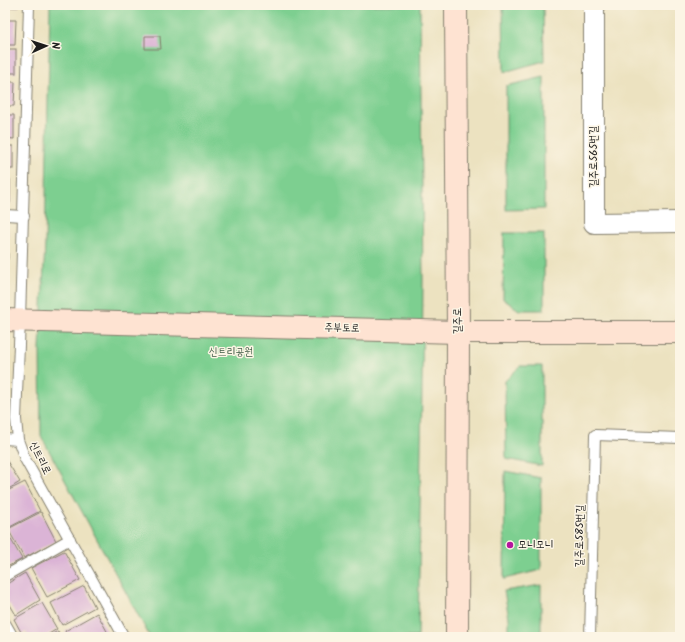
<svg xmlns="http://www.w3.org/2000/svg" width="685" height="642" viewBox="0 0 685 642" font-family="Kalam,'Poor Story',sans-serif">
<style>
.green{fill:#7dcf90;stroke:#4c7656}
.building{fill:#dbb4d6}
.lines{fill:none;stroke-linecap:round;stroke-linejoin:round}
.lane-casing{stroke:#847f6e;stroke-width:12}
.street-casing{stroke:#847f6e;stroke-width:22}
.secondary-casing{stroke:#847f6e;stroke-width:24}
.lane{stroke:#fff;stroke-width:10}
.street{stroke:#fff;stroke-width:20}
.secondary{stroke:#fee3d2;stroke-width:22}
.poi-dot{fill:#b5179e;stroke:#fcf5e5;stroke-width:1.5}
.labels{text-anchor:middle;dominant-baseline:central;stroke-width:3;stroke-linejoin:round;paint-order:stroke}
.street-label{font-size:11px;fill:#1c1c1c;stroke:#fcf5e5}
.park-label{font-size:11px;fill:#3e5b45;stroke:#fcf5e5}
.poi-label{font-size:11px;fill:#1c1c1c;stroke:#fcf5e5;text-anchor:start}
</style>
<rect width="100%" height="100%" fill="#fcf5e5"/>
<filter id="ink" filterUnits="userSpaceOnUse"><feTurbulence type="fractalNoise" baseFrequency=".025" numOctaves="2"/><feDisplacementMap in="SourceGraphic" scale="8" xChannelSelector="R" yChannelSelector="G"/><feConvolveMatrix kernelMatrix="1 2 1 2 8 2 1 2 1" color-interpolation-filters="sRGB"/></filter>
<filter id="wash" filterUnits="userSpaceOnUse"><feTurbulence type="fractalNoise" baseFrequency=".012" numOctaves="4" result="noise"/><feDisplacementMap in="SourceGraphic" scale="16" xChannelSelector="R" yChannelSelector="G"/><feGaussianBlur stdDeviation="0.9" result="paint"/><feColorMatrix in="noise" values="0 0 0 0 0 0 0 0 0 0 0 0 0 0 0 0 0 1.4 0 .05"/><feComposite in="paint" operator="in"/></filter>
<g filter="url(#wash)">
<rect width="100%" height="100%" fill="#ece2c0"/>
<g class="green">
<polygon points="50,5 420,5 423,279 422,386 418,637 150,637 41,436 40,349 45,243"/>
<polygon points="503,5 543,5 544,61 504,72"/>
<polygon points="544,77 544,209 506,210 506,86"/>
<polygon points="504,233 544,233 544,310 519,310 503,299"/>
<polygon points="520,366 542,366 542,466 506,459 505,381"/>
<polygon points="505,471 541,478 541,570 504,579"/>
<polygon points="541,585 541,637 509,637 509,618 504,591"/>
</g>
<g id="blocks">
<g class="building">
<rect x="5" y="5" width="13" height="2"/>
<polygon points="5,20 16,20 15,45 5,45"/>
<polygon points="145,36 160,36 161,49 145,49"/>
<rect x="5" y="49" width="11" height="24"/>
<polygon points="5,82 15,82 14,106 5,106"/>
<polygon points="5,115 14,115 14,139 5,138"/>
<rect x="5" y="146" width="8" height="23"/>
<polygon points="5,179 10,179 10,203 5,209"/>
<rect x="5" y="230" width="3" height="29"/>
<polygon points="5,361 6,361 7,388 5,388"/>
<polygon points="5,458 20,482 5,491"/>
<polygon points="25,482 40,511 8,528 5,523 5,492"/>
<polygon points="41,512 56,541 24,558 8,529"/>
<polygon points="5,529 22,559 5,568"/>
<polygon points="64,551 80,580 47,597 31,568"/>
<polygon points="25,573 40,600 16,615 9,603 5,605 5,585"/>
<polygon points="84,586 95,607 62,625 51,603"/>
<polygon points="42,603 57,629 44,637 29,637 26,632 22,634 14,619"/>
<polygon points="97,613 109,635 104,637 68,637 65,631"/>
<polygon points="58,631 61,637 47,637"/>
</g>
</g>
</g>
<g filter="url(#ink)">
<use href="#blocks" fill-opacity="0" stroke="#847f6e" stroke-width="1"/>
<g class="lines">
<defs>
<g id="lane">
<polyline points="29,5 20,320 16,419 18,440 25,459 124,637"/>
<polyline points="5,215 24,216"/>
<polyline points="5,439 18,440"/>
<polyline points="5,576 70,539"/>
<polyline points="5,623 13,637"/>
<polyline points="590,637 595,435 680,438"/>
</g>
<polyline id="street" points="594,5 594,223 680,222"/>
<g id="secondary">
<polyline points="456,5 458,332 457,637"/>
<polyline points="5,320 458,332 680,332"/>
</g>
</defs>
<use href="#lane" class="lane-casing"/>
<use href="#street" class="street-casing"/>
<use href="#secondary" class="secondary-casing"/>
<use href="#lane" class="lane"/>
<use href="#street" class="street"/>
<use href="#secondary" class="secondary"/>
</g>
</g>
<circle class="poi-dot" cx="510" cy="545" r="4"/>
<g class="labels">
<g class="street-label">
<text transform="translate(594 157) rotate(-90)">길주로565번길</text>
<text transform="translate(458 321) rotate(-90)">길주로</text>
<text transform="translate(342 328) rotate(1)">주부토로</text>
<text transform="translate(40 458) rotate(64)">신트리로</text>
<text transform="translate(580 536) rotate(-89)">길주로585번길</text>
</g>
<g class="park-label">
<text x="231" y="352">신트리공원</text>
</g>
<g class="poi-label">
<text x="518" y="545">모니모니</text>
</g>
</g>
<rect width="685" height="642" fill="none" stroke="#fcf5e5" stroke-width="20"/>
<g transform="translate(46 46) rotate(87)" stroke="#fcf5e5" stroke-width="3" paint-order="stroke">
<path d="M0-3L7 15L0 10L-7 15Z" fill="#1c1c1c"/>
<text y="-6" font-size="11" font-weight="bold" text-anchor="middle" fill="#1c1c1c">N</text>
</g>
</svg>
